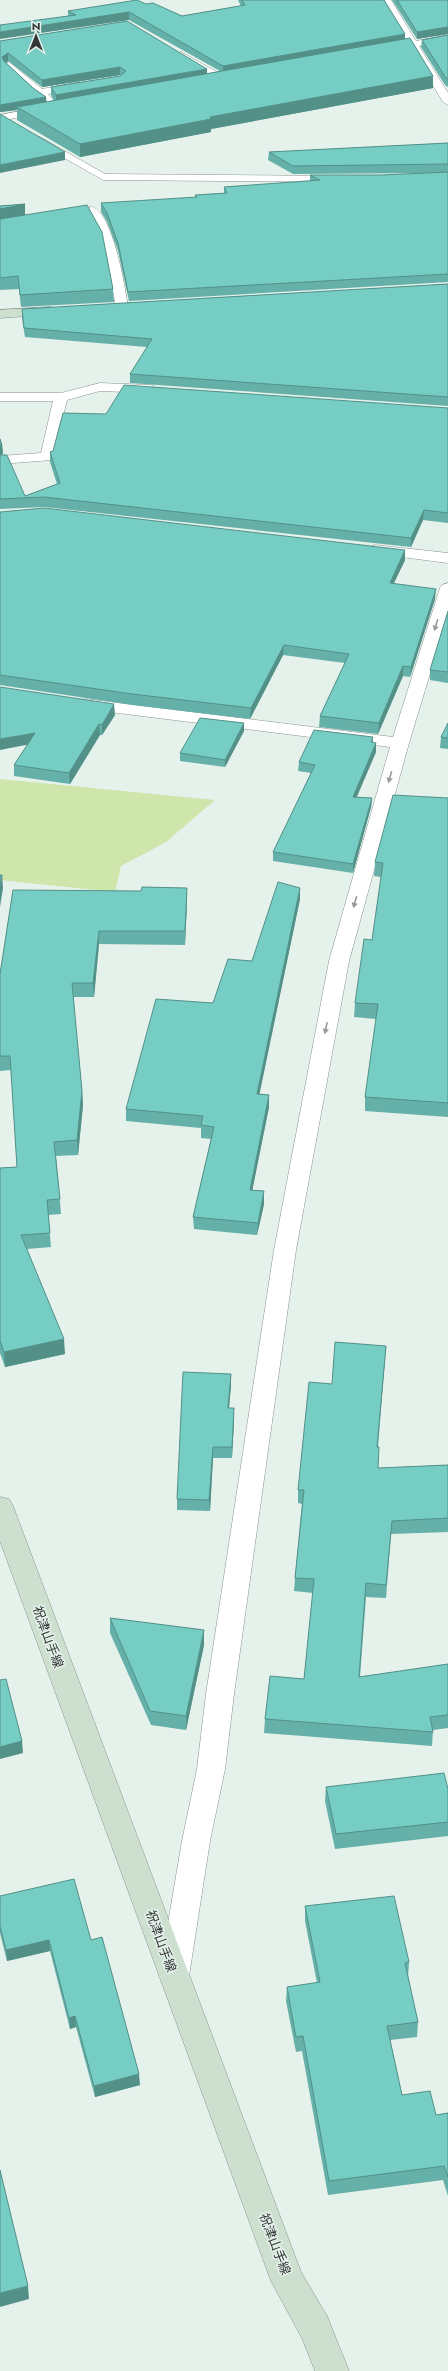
<svg xmlns="http://www.w3.org/2000/svg" width="448" height="2371" viewBox="0 0 448 2371" font-family="Jost,'Noto Sans JP',sans-serif">
<style>
.green{fill:#cee5ab}
.lines{fill:none;stroke-linecap:round;stroke-linejoin:round}
.street-casing{stroke:#89938e;stroke-width:1}
.secondary-casing{stroke:#89938e;stroke-width:1}
.street{fill:#fff;fill-rule:evenodd}
.secondary{fill:#cde0cf;fill-rule:evenodd}
.wall{fill:#65b0a8;fill-rule:evenodd}
.shaded-wall{fill:#539088}
.building{fill:#76cdc3;stroke:#539088}
.oneway{fill:#989a9a}
.labels{text-anchor:middle;dominant-baseline:central;stroke-width:3;stroke-linejoin:round;paint-order:stroke}
.near-street-label{font-size:13px;fill:#323634;stroke:#e5f1eb}
</style>
<rect width="100%" height="100%" fill="#e5f1eb"/>
<polygon class="green" points="0,779 215,800 166,842 121,866 115,892 0,880"/>
<g class="lines">
<defs>
<g id="street">
<polygon points="381,0 391,0 416,41 448,35 448,41 419,46 448,93 448,105 443,102 410,48 384,52 379,49 380,47 407,42"/>
<polygon points="181,52 224,76 225,78 220,81 216,80 177,57 176,55"/>
<polygon points="9,62 42,89 80,82 85,85 84,87 48,94 55,102 50,105 46,104 5,67 4,65"/>
<polygon points="47,106 51,107 51,111 0,121 0,115"/>
<polygon points="40,137 105,174 339,176 345,179 339,182 103,180 36,142 36,138"/>
<path d="M92,207C113,213 125,287 128,307L127,310H117L116,307L104,244L88,215L61,220L55,216L61,212Z"/>
<polygon points="100,383 151,385 158,389 151,393 100,391 67,400 52,460 0,464 0,456 41,453 53,401 0,401 0,393 61,393"/>
<polygon points="375,545 448,553 448,563 370,553 367,550"/>
<polygon points="448,583 448,614 409,743 349,961 296,1250 234,1694 225,1769 210,1841 189,1976 185,1985 174,1989 163,1985 159,1976 182,1841 197,1769 206,1694 274,1250 329,961 390,747 86,709 80,708 78,704 80,700 86,699 393,737 440,588 442,585"/>
</g>
<g id="secondary">
<polygon points="51,307 57,311 56,314 0,318 0,310"/>
<polygon points="0,1497 9,1499 13,1506 301,2272 327,2316 349,2371 315,2371 302,2338 271,2281 0,1541"/>
</g>
</defs>
<use href="#street" class="street-casing"/>
<use href="#secondary" class="secondary-casing"/>
<use href="#street" class="street"/>
<use href="#secondary" class="secondary"/>
</g>
<g class="wall">
<path d="M238,0H384L405,34V39L433,76V88L211,129V132L80,157L17,120V110L0,112V41L207,69V74L220,71L129,20L68,16V11L146,4L182,16L241,6ZM8,61L42,87L120,75H121L120,76L51,87V95L54,101L46,102V97L33,88L6,63Z"/>
<polygon points="392,0 448,0 448,34 417,39"/>
<polygon points="448,35 448,87 445,85 421,47 422,40"/>
<polygon points="448,143 448,283 448,282 129,301 118,251 107,222 101,212 101,203 195,198 195,195 224,193 224,187 310,181 310,175 382,175 437,173 293,174 268,160 269,152"/>
<polygon points="25,204 25,215 113,289 114,302 21,307 19,289 0,290 0,206"/>
<polygon points="448,284 448,406 130,383 130,374 147,347 25,337 22,318 22,309"/>
<polygon points="448,408 448,523 423,520 411,547 44,507 0,509 0,439 2,445 3,454 0,455 25,496 57,484 50,462 50,452 53,451 106,414"/>
<polygon points="0,512 405,560 394,583 435,599 410,677 403,676 378,734 319,727 320,716 345,663 283,655 250,719 132,705 0,685"/>
<polygon points="448,611 448,683 430,680 430,670"/>
<polygon points="115,715 102,735 100,735 70,784 14,776 14,765 27,745"/>
<polygon points="448,723 448,749 440,748 441,737"/>
<polygon points="244,731 225,767 180,761 180,753"/>
<polygon points="373,737 373,743 376,752 356,797 372,798 371,807 353,873 273,861 273,852 311,773 298,771 299,762"/>
<polygon points="448,798 448,1117 365,1111 365,1097 376,1019 354,1017 355,1003 372,940 381,877 374,876 375,862"/>
<polygon points="13,890 187,901 185,945 99,944 94,997 73,997 82,1091 83,1105 78,1155 56,1156 61,1214 48,1215 51,1247 27,1249 65,1354 5,1367 0,1353 0,1168 17,1167 11,1070 0,1071 0,974"/>
<polygon points="300,899 259,1094 269,1095 269,1107 252,1190 264,1191 264,1204 257,1235 194,1229 193,1217 211,1139 201,1138 201,1128 126,1121 126,1109 213,1003 252,961"/>
<polygon points="386,1346 378,1447 378,1468 448,1465 448,1532 391,1534 386,1598 366,1597 360,1677 448,1664 448,1728 433,1730 432,1746 264,1733 265,1719 304,1679 313,1593 294,1591 295,1578 302,1504 298,1503 298,1490 332,1384"/>
<polygon points="231,1374 231,1385 229,1408 234,1419 232,1458 213,1458 210,1511 177,1510 177,1499"/>
<polygon points="110,1618 204,1630 204,1645 186,1730 151,1725 110,1633"/>
<polygon points="326,1787 448,1789 448,1836 335,1849 325,1801"/>
<polygon points="0,1896 91,1940 140,2085 95,2097 76,2027 70,2029 50,1951 7,1961 0,1933"/>
<polygon points="305,1906 409,1962 408,1977 418,2022 417,2037 390,2040 402,2095 436,2115 448,2113 448,2196 443,2180 328,2195 302,2051 296,2052 286,2001 287,1987 317,1983 305,1921"/>
</g>
<g class="shaded-wall">
<polygon points="129,12 129,20 0,39 0,32"/>
<polygon points="448,27 448,34 417,39 417,32"/>
<polygon points="405,34 405,41 223,73 223,66"/>
<polygon points="8,53 8,61 3,65 2,57"/>
<polygon points="120,67 120,75 42,87 42,80"/>
<polygon points="207,69 207,76 56,103 56,95"/>
<polygon points="433,76 433,88 211,129 211,132 80,157 80,144 210,117"/>
<polygon points="46,97 47,105 17,107 17,110 0,112 0,105"/>
<polygon points="65,152 65,160 0,173 0,165"/>
<polygon points="25,204 25,216 0,221 0,209"/>
<polygon points="0,445 2,445 3,454 0,455"/>
<polygon points="424,510 423,520 411,547 411,538"/>
<polygon points="405,550 405,560 389,593 390,583"/>
<polygon points="436,589 435,599 410,677 411,667"/>
<polygon points="284,645 283,655 250,719 251,708"/>
<polygon points="403,666 403,676 378,734 379,723"/>
<polygon points="114,704 115,715 102,735 102,725"/>
<polygon points="244,723 244,731 225,767 225,760"/>
<polygon points="99,724 100,735 70,784 69,773"/>
<polygon points="35,733 36,743 0,750 0,739"/>
<polygon points="376,743 376,752 353,806 353,797"/>
<polygon points="372,798 371,807 353,873 353,864"/>
<polygon points="2,875 3,888 0,907 0,888"/>
<polygon points="187,888 187,901 185,945 185,931"/>
<polygon points="300,888 300,899 257,1106 257,1094"/>
<polygon points="99,931 99,944 94,997 93,983"/>
<polygon points="82,1091 83,1105 78,1155 77,1140"/>
<polygon points="269,1095 269,1107 250,1202 250,1190"/>
<polygon points="264,1191 264,1204 257,1235 258,1223"/>
<polygon points="64,1339 65,1354 5,1367 4,1352"/>
<polygon points="386,1346 385,1359 376,1461 377,1447"/>
<polygon points="231,1374 231,1385 228,1419 228,1408"/>
<polygon points="234,1408 234,1419 232,1458 232,1447"/>
<polygon points="213,1447 213,1458 210,1511 209,1500"/>
<polygon points="204,1630 204,1645 186,1730 186,1716"/>
<polygon points="22,1741 23,1753 0,1759 0,1747"/>
<polygon points="49,1940 50,1951 7,1961 6,1950"/>
<polygon points="75,2016 76,2027 70,2029 69,2018"/>
<polygon points="139,2074 140,2085 95,2097 94,2086"/>
<polygon points="28,2286 29,2299 0,2307 0,2293"/>
</g>
<g class="building">
<polygon points="137,0 146,4 153,3 182,16 245,5 242,0 384,0 405,34 223,66 129,12 0,32 0,25 76,15 68,11"/>
<polygon points="397,0 448,0 448,27 417,32"/>
<polygon points="127,21 207,69 56,95 51,87 120,76 126,71 120,67 42,80 8,53 2,57 4,61 33,88 46,97 0,105 0,41"/>
<polygon points="448,35 448,79 446,78 422,40"/>
<polygon points="410,38 433,76 210,117 211,119 80,144 17,107"/>
<polygon points="0,114 65,152 0,165"/>
<polygon points="448,143 448,164 293,166 269,152"/>
<polygon points="448,172 448,274 128,292 118,243 107,213 101,203 197,197 195,195 227,193 224,187 320,180 310,175 382,175"/>
<polygon points="25,204 0,209 0,206"/>
<polygon points="87,205 102,232 113,289 20,295 18,276 0,278 0,219"/>
<polygon points="448,284 448,397 130,374 152,339 24,328 22,309"/>
<polygon points="124,385 448,408 448,513 424,510 411,538 44,497 0,499 0,455 7,455 25,496 60,483 50,452 53,451 63,413 106,414"/>
<polygon points="0,439 2,445 0,445"/>
<polygon points="44,508 405,550 390,583 436,589 411,667 403,666 379,723 320,716 349,654 284,645 251,708 132,694 0,675 0,512"/>
<polygon points="448,611 448,672 430,670"/>
<polygon points="0,687 114,704 102,725 99,724 69,773 14,765 35,733 0,739"/>
<polygon points="200,718 244,723 225,760 180,753"/>
<polygon points="448,723 448,738 441,737"/>
<polygon points="314,730 373,737 371,742 376,743 353,797 372,798 353,864 273,852 315,765 299,762"/>
<polygon points="393,795 448,798 448,1103 365,1097 378,1004 355,1003 364,939 372,940 383,863 375,862"/>
<polygon points="0,875 2,875 0,888"/>
<polygon points="278,882 300,888 257,1094 269,1095 250,1190 264,1191 258,1223 193,1217 214,1127 201,1125 203,1116 126,1109 156,999 213,1003 228,959 252,961"/>
<polygon points="142,887 187,888 185,931 99,931 93,983 72,983 82,1091 77,1140 54,1142 60,1199 47,1200 50,1233 21,1235 64,1339 4,1352 0,1341 0,1168 17,1167 10,1056 0,1056 0,974 13,890 141,891"/>
<polygon points="335,1342 386,1346 377,1447 379,1447 378,1468 448,1465 448,1518 392,1521 386,1585 366,1583 359,1677 448,1664 448,1715 430,1717 433,1732 265,1719 270,1676 304,1679 314,1579 295,1578 304,1490 298,1490 309,1382 332,1384"/>
<polygon points="183,1372 231,1374 228,1408 234,1408 232,1447 213,1447 209,1500 177,1499"/>
<polygon points="110,1618 204,1630 186,1716 150,1711"/>
<polygon points="6,1679 22,1741 0,1747 0,1680"/>
<polygon points="444,1773 448,1789 448,1822 336,1834 326,1787"/>
<polygon points="74,1879 91,1940 102,1937 139,2074 94,2086 75,2016 69,2018 49,1940 6,1950 0,1926 0,1896"/>
<polygon points="394,1896 409,1962 405,1963 418,2022 387,2026 402,2095 430,2091 436,2115 448,2113 448,2177 444,2166 329,2181 303,2036 296,2037 287,1987 320,1982 305,1906"/>
<polygon points="0,2170 28,2286 0,2293"/>
</g>
<defs><path id="oneway-solid" d="M-6-.8H1V-3.2L6.5 0L1 3.2V.8H-6Z"/></defs>
<g class="oneway">
<use href="#oneway-solid" transform="translate(436 625) rotate(107)"/>
<use href="#oneway-solid" transform="translate(390 777) rotate(106)"/>
<use href="#oneway-solid" transform="translate(355 902) rotate(106)"/>
<use href="#oneway-solid" transform="translate(326 1028) rotate(101)"/>
</g>
<g class="labels">
<g class="near-street-label">
<text transform="translate(48 1637) rotate(70)">祝津山手線</text>
<text transform="translate(161 1941) rotate(70)">祝津山手線</text>
<text transform="translate(275 2244) rotate(69)">祝津山手線</text>
</g>
</g>
<g transform="translate(36 36)" stroke="#e5f1eb" stroke-width="3" paint-order="stroke">
<path d="M0-3L7 15L0 10L-7 15Z" fill="#323634"/>
<text y="-6" font-size="11" font-weight="bold" text-anchor="middle" fill="#323634">N</text>
</g>
</svg>
